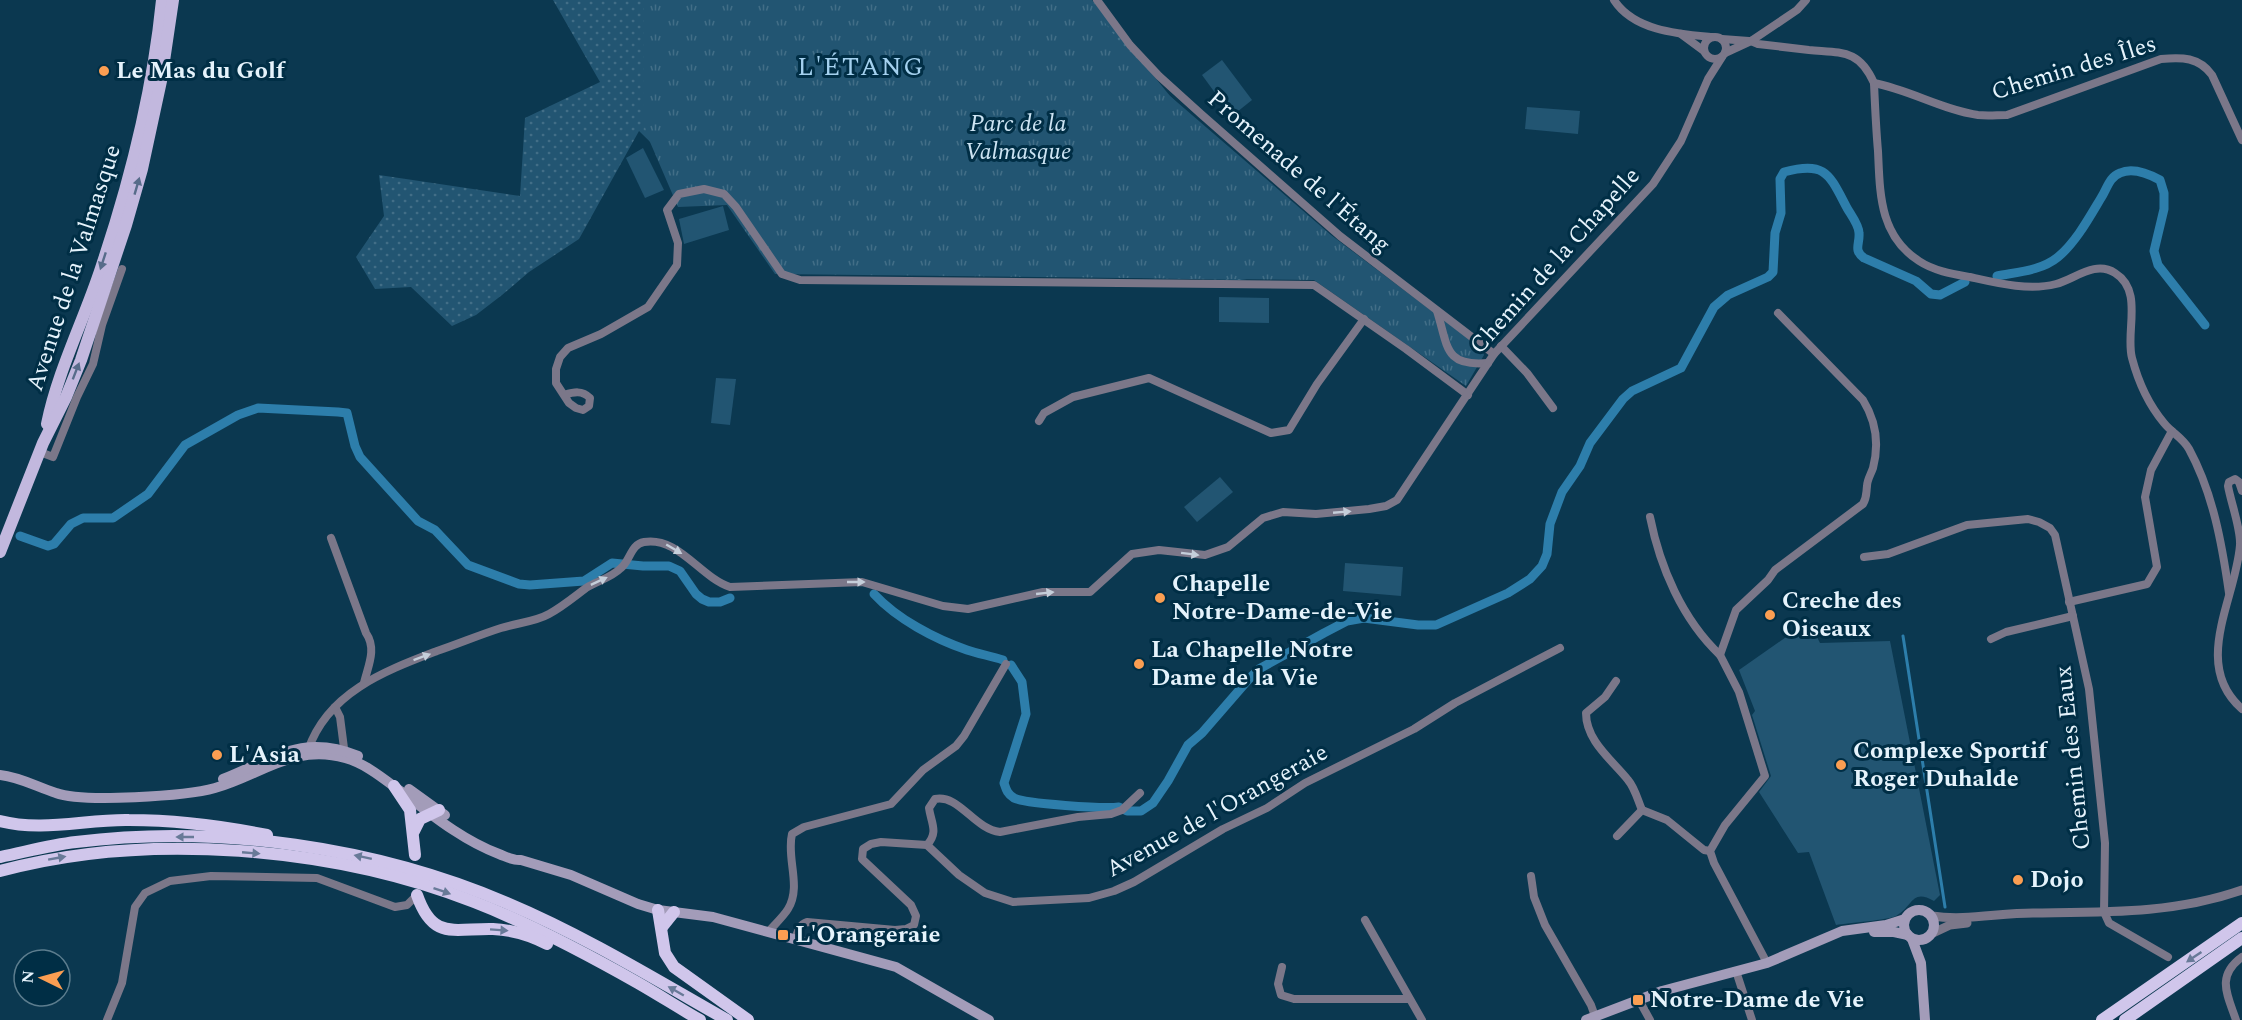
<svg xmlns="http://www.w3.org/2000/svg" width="2242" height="1020" viewBox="0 0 2242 1020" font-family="Spectral,serif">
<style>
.grass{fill:url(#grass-dots)}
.park{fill:url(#park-tufts)}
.pitch{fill:#225572}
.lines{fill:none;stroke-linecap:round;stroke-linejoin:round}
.stream{stroke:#2d7eab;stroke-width:3}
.canal{stroke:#2d7eab;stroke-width:9}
.minor{stroke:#7b7789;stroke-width:8}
.tertiary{stroke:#7b7789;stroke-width:9}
.secondary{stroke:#a39cb9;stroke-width:10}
.primary{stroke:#c2b8de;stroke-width:12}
.trunk{stroke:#d0c6eb;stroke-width:12}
.oneway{fill:#576c8a}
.oneway2{fill:#c5ceda}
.oneway3{fill:#687a98}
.poi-dot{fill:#fb9e52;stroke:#002e45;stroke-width:2}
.labels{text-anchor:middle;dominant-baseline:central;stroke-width:6;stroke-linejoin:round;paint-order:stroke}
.street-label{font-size:24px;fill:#e5f3fc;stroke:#002e45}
.poi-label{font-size:24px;font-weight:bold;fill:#e5f3fc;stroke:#002e45;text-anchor:start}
.park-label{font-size:24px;font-style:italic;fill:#cde4f3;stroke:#002e45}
.neighbourhood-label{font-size:26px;letter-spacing:1.5px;fill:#a4d1ef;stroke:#002e45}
</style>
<defs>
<pattern id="grass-dots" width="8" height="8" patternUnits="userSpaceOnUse" patternTransform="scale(1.5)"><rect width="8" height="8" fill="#225572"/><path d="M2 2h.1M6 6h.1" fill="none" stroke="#426e87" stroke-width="1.8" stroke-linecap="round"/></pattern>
<pattern id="park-tufts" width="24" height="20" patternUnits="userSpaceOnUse" patternTransform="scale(1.5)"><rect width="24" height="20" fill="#225572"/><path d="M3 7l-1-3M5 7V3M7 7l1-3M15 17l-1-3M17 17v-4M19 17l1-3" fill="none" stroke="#426e87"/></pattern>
</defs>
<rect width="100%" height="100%" fill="#0b3850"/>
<polygon class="grass" points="553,0 1092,0 1170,96 1308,229 1282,273 1241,280 800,271 729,181 689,180 639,131 579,239 529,272 502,295 476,315 452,326 411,287 375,289 356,257 384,216 379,175 520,196 525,118 600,82"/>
<polygon class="park" points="644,0 1088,0 1132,59 1163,90 1331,235 1482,349 1484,355 1466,386 1314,280 775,274 727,205 678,207 647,135 643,118"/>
<g class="pitch">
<polygon points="1222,60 1252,100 1232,116 1202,75"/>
<polygon points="1527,107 1580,111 1578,134 1525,129"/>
<polygon points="643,148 664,190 645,198 626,158"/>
<polygon points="723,206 729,230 684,244 679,219"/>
<polygon points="1219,297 1269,298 1269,323 1219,322"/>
<polygon points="716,378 736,379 730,425 711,423"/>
<polygon points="1220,477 1233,492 1197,522 1184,507"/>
<polygon points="1345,563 1403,567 1401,596 1343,591"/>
<path d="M1809,621L1820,643L1890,641L1940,895L1934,901C1911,888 1913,907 1896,916C1888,920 1849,923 1836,925L1809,852L1798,853L1759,792L1771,776L1752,715L1755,711L1739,670Z"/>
</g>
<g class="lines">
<polyline class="stream" points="1903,636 1945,907"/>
<g class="canal">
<path d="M1997,276C2017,272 2041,271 2058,257C2076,242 2089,218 2101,198C2107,189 2109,177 2120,173C2133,167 2149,174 2160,180L2164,193V209L2154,251L2158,265L2205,325"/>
<polyline points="20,536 48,546 54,544 71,524 83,518 113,518 148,494 185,445 238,415 258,408 338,412 347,413 355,446 360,457 418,521 435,530 468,565 519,584 530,585 584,581 612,563 643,566 669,566 680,571 696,594 702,599 709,602 720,602 730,598"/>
<path d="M874,594C897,619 935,639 967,650C979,654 991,656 1003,660"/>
<path d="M1011,665L1022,682L1026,714L1004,783C1006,789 1007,794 1014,798C1025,804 1105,809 1119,807L1127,811H1141L1153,803L1168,781L1188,745L1202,733L1248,680L1259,669L1324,633L1347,621L1364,618L1418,625H1436L1508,593L1530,579L1542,566L1547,554L1550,524L1562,492L1580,466L1590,443L1623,399L1632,391L1681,368L1714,307L1728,295L1768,277L1773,272L1775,233L1781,213L1780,179L1784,172C1826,161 1829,174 1847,208C1851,215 1859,225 1859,233C1860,244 1853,250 1864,258L1916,281L1931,294L1940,295L1965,282"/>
</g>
<g class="minor">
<polyline points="1097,0 1130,45 1159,76 1201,114 1340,236 1494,354"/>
<path d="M1614,0C1634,31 1679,34 1712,37"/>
<polyline points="1681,34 1704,51"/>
<circle cx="1715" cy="48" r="11"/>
<polyline points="1722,39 1749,41"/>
<path d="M1751,41L1758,44C1775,46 1792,48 1809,50C1842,53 1859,49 1874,83C1875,106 1876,129 1878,151C1880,193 1879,235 1919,261C1934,271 1953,274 1970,277C1997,283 2029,291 2056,284C2075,279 2095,260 2115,273C2144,291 2125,332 2132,358C2138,381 2149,405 2164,423C2172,433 2183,438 2189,449C2213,493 2222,544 2229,593"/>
<polyline points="1725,53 1751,41 1797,10 1806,0"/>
<path d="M1874,83C1910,90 1943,110 1978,115C1988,116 1997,115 2007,115L2161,59C2182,57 2199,57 2212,75L2242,140"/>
<path d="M1437,311C1448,346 1444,367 1488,363"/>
<polyline points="1501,346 1527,373 1553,408"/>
<path d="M564,395C574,392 582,390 590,398L589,406L583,410L576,408L569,403L556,383V369L560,357L568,348L601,334L648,307L677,265L678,243L667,210L679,194L704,189L724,194L736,207L782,274L800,280L1314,285L1406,349L1468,395"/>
<polyline points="1039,421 1044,413 1073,397 1149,378 1271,433 1289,430 1317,384 1364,319"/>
<polyline points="40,452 53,457 77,397 93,364 102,325 122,269"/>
<path d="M2242,491L2239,482L2235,479L2229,482L2228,486C2231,503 2241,529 2240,545C2236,599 2191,664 2242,709"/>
<path d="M1650,517C1660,567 1682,619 1720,655"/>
<path d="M331,538L366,633C377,649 368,666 364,683"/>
<polyline points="1864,557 1888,554 1967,525 2028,519 2039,522 2050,528 2055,535 2089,689 2105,843 2104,912 2109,923 2168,957"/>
<polyline points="2069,602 2147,584 2157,567 2145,497 2151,470 2172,431"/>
<polyline points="1991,639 2006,632 2073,616"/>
<path d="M1616,681L1605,697L1586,713C1586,741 1612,760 1628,780C1635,788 1638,801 1642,810"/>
<polyline points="335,707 340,717 345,756"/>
<path d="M308,750C328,692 385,671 437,651C458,644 479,635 501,628C516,623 535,622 549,614C562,607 574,597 586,588C597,581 611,578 621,568C630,561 631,544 644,542C678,536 700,577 730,587L862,582L943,606L968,609L1043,592H1090L1132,554L1159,550L1205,555L1228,547L1263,518L1283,512L1316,514L1369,509L1386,506L1397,500L1494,354L1653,184L1681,141L1708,79L1722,57"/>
<polyline points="1617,836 1642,810 1667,820 1704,850 1710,851"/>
<path d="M927,845C939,832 931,823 929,808L935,799C959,794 974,829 1000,832L1078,817L1111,814L1122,810L1140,793"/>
<polyline points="1531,876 1534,897 1545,925 1591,1005 1596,1019"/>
<polyline points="1365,920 1422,1020"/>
<path d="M769,931C775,924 783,917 788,909C802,886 786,858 792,834L804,827L891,804L923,770L956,746L964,736L1006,664"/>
<path d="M795,939C798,931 799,925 807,922L895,930L906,929L914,925L916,916L911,905L862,859L863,849L871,844L881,842L927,845L959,875L985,893L1013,902L1089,898L1114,891L1134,882L1223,829L1267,808L1305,783L1414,729L1455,703L1560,648"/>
<path d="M1767,963L1714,863L1710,851L1725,825L1765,776L1739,692L1720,655L1736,610L1768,580L1775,570L1863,504C1867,497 1866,494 1867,486C1867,480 1871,474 1873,468C1879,445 1876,421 1863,400L1778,313"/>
<polyline points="1282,967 1278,984 1281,995 1294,999 1409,999"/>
<polyline points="1736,971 1752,1020"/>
<polyline points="1639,1000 1650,1020"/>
<polyline points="107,1020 122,983 135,907 145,893 170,881 211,876 317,878 395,907 407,905 417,895"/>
<path d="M2236,1020C2227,994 2216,976 2242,957"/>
</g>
<g class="tertiary">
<path d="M1932,916C1965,921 1999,913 2033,913C2104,912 2174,914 2242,890"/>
<polyline points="1933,933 1950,925 1967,923"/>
</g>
<g class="secondary">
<path d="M0,775C20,777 37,787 56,793C82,803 187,796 215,788C261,775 295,743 345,758C367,764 385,780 403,793C433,816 464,841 499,854C507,857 513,861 521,860L571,875L638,904L658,910L713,917L896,967L989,1020"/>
<path d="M223,779C274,759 302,733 358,756"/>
<polyline points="409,789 445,815"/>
<circle cx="1919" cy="925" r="15"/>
<polyline points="1874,932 1894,932 1908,935"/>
<polyline points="1912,939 1921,963 1925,1020"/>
<polyline points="1586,1020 1662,991 1767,963 1842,931 1886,925 1905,919"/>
</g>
<g class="primary">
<path d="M47,424C58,370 84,320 101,268C130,182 153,91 162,0"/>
<polyline points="0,552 43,443 66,397 81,360 126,225 142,169 161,81 173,0"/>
</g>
<g class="trunk">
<polyline points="394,786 410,810 415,855"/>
<path d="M0,821C42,832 87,819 129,820C175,820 222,826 267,835"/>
<polyline points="414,831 420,819 439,810"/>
<path d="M0,857C25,852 50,845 76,842C217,824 376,847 507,903C583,935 655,979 727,1020"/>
<path d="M0,871C147,831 333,847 474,902C531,924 585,953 638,983C659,995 679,1008 700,1020"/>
<path d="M417,895C433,941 454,928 493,929C513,930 530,935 547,944"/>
<polyline points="658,910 665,953 674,967 748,1020"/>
<polyline points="662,927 674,912"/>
<polyline points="2102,1020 2242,923"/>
<polyline points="2125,1020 2242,938"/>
</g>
</g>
<defs><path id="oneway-solid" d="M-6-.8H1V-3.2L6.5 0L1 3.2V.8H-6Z" transform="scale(1.5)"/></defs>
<g class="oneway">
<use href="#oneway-solid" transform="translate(137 186) rotate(-74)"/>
<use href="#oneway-solid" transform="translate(103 261) rotate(108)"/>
<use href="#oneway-solid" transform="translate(76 371) rotate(-69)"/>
</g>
<g class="oneway2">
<use href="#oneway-solid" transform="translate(1342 512) rotate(-5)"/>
<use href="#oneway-solid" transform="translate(674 549) rotate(30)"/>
<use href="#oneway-solid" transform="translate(1190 554) rotate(7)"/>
<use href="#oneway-solid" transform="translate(599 581) rotate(-25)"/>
<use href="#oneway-solid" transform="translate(856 582)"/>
<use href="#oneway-solid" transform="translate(1045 593) rotate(-6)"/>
<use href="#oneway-solid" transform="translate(422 657) rotate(-20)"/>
</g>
<g class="oneway3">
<use href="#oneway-solid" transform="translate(185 837) rotate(-180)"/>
<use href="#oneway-solid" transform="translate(251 853) rotate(5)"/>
<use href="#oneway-solid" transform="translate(363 857) rotate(-168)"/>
<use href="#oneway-solid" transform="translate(57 858) rotate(-10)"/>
<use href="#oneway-solid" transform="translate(442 891) rotate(19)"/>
<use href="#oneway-solid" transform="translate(499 930) rotate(4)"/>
<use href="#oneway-solid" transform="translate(2194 957) rotate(146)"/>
<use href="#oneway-solid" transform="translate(676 991) rotate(-150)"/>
</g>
<g class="poi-dot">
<circle cx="104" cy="71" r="6"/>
<circle cx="1160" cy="598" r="6"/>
<circle cx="1770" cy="615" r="6"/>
<circle cx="1139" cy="664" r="6"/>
<circle cx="217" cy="755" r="6"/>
<circle cx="1841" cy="765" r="6"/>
<circle cx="2018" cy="880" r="6"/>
<rect x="777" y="929" width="12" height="12" rx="3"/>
<rect x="1632" y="994" width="12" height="12" rx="3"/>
</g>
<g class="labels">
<g class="street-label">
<text transform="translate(2074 68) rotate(-17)">Chemin des Îles</text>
<text transform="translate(1299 172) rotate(41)">Promenade de l'Étang</text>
<text transform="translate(1555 261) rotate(-48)">Chemin de la Chapelle</text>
<text transform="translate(74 268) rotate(-72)">Avenue de la Valmasque</text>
<text transform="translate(2073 758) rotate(-96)">Chemin des Eaux</text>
<text transform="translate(1217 811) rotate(-29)">Avenue de l'Orangeraie</text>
</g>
<g class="poi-label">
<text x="116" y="71">Le Mas du Golf</text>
<text x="1172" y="584">Chapelle<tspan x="1172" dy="28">Notre-Dame-de-Vie</tspan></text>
<text x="1782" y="601">Creche des<tspan x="1782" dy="28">Oiseaux</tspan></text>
<text x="1151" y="650">La Chapelle Notre<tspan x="1151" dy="28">Dame de la Vie</tspan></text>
<text x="1853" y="751">Complexe Sportif<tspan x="1853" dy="28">Roger Duhalde</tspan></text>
<text x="229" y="755">L'Asia</text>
<text x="2030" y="880">Dojo</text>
<text x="795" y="935">L'Orangeraie</text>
<text x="1650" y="1000">Notre-Dame de Vie</text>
</g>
<g class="park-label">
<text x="1018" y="124">Parc de la<tspan x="1018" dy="28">Valmasque</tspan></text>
</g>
<g class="neighbourhood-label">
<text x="861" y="67">L'ÉTANG</text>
</g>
</g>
<g transform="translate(42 978) rotate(275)"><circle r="28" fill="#002e45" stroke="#5c7d8e" stroke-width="1.5"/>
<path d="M0-4.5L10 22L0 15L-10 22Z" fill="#fb9e52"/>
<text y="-9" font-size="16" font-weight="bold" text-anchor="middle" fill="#e5f3fc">N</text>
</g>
</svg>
